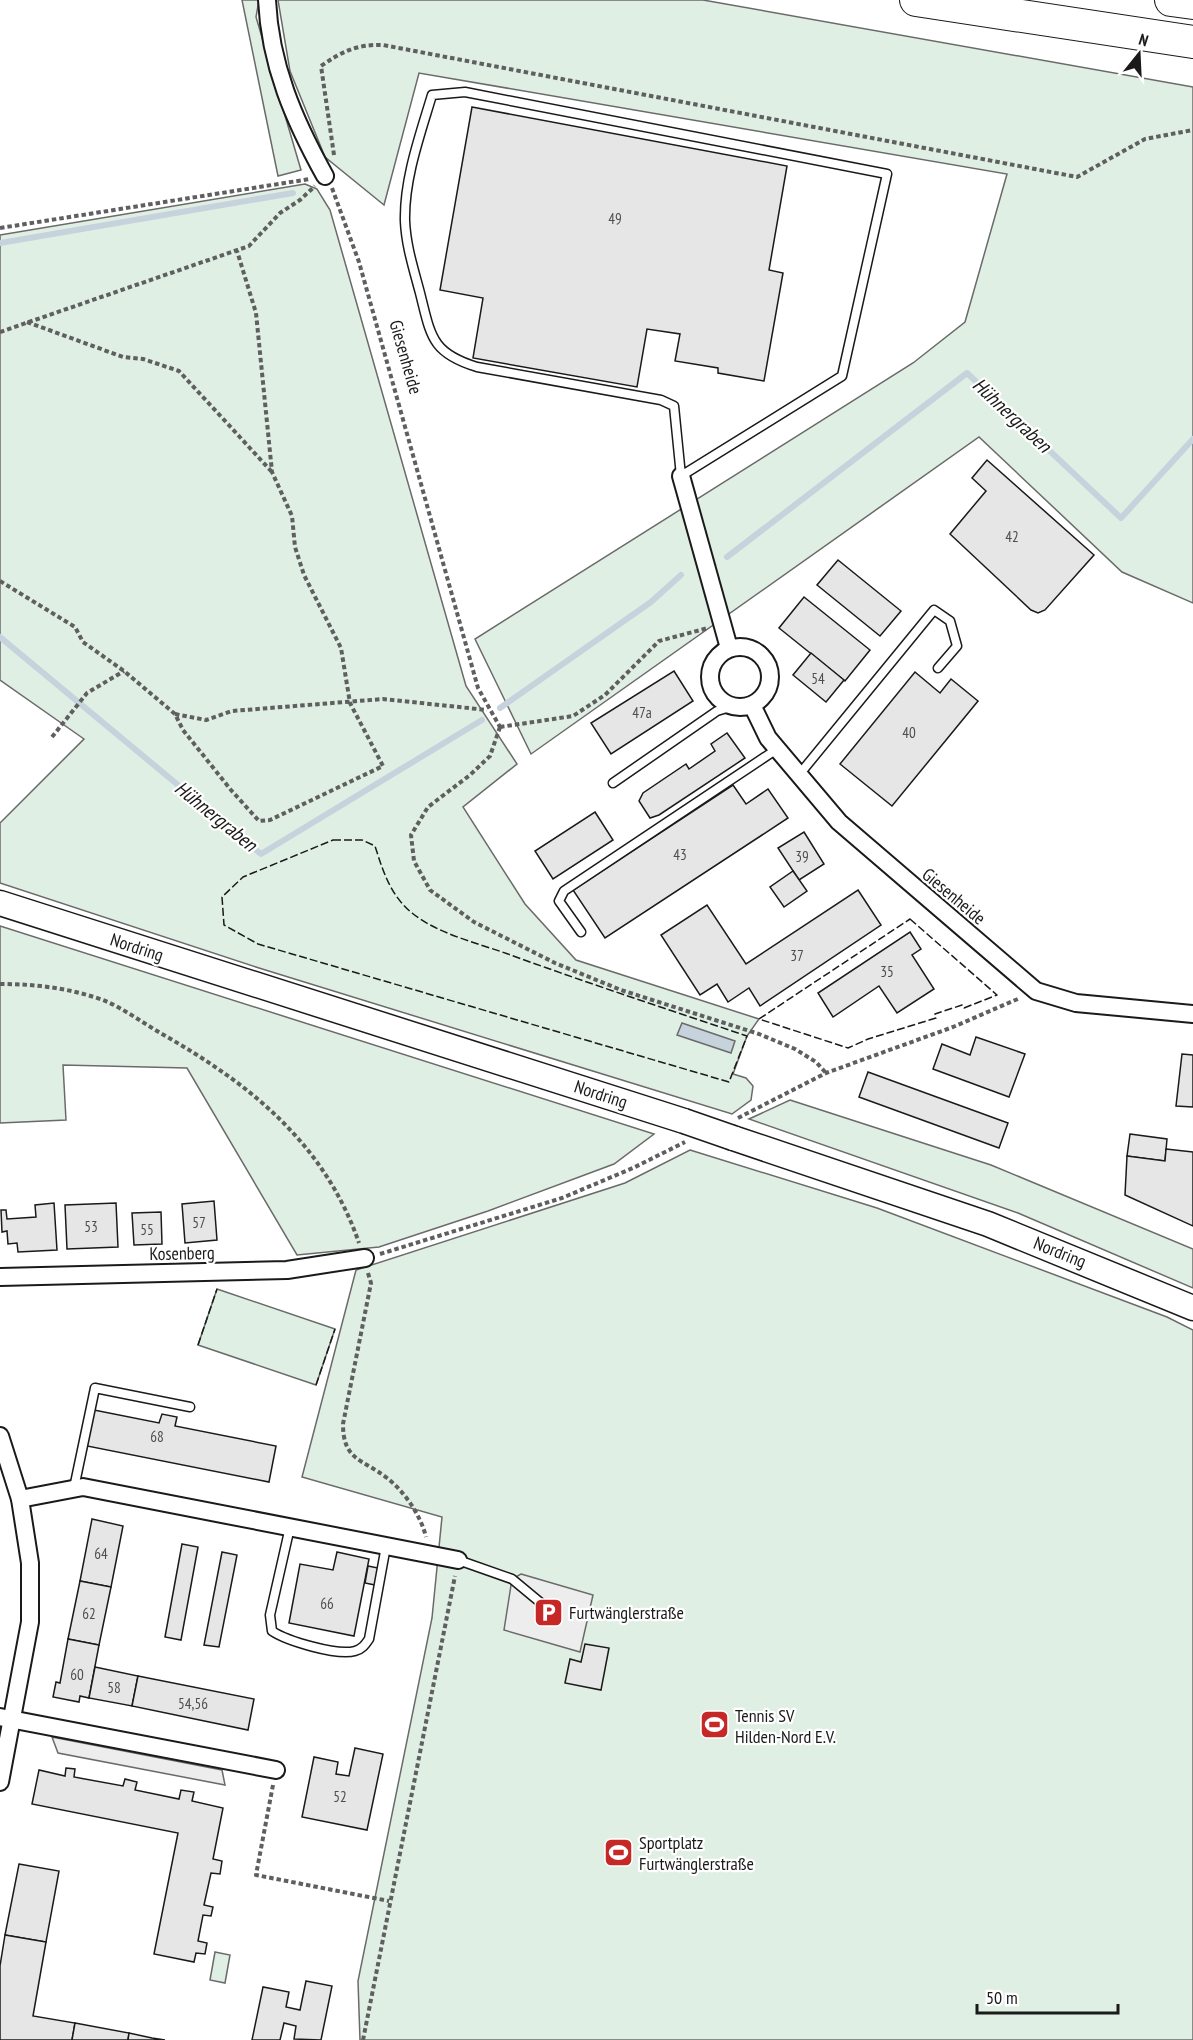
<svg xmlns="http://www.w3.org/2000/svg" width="1193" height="2040" viewBox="0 0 1193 2040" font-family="'PT Sans Narrow',sans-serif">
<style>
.green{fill:#e0efe3;stroke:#6a6a6a;stroke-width:1.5}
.parking{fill:#ededed;stroke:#6a6a6a;stroke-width:1.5}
.water{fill:#c6d2dc;stroke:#6a6a6a;stroke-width:1.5}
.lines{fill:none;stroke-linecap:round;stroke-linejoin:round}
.stream{stroke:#c6d2dc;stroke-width:6}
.building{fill:#e6e6e6;stroke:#1a1a1a;stroke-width:1.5}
.service-casing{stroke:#1a1a1a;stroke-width:11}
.minor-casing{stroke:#1a1a1a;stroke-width:20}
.secondary-casing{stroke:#1a1a1a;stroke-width:27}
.motorway-casing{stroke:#1a1a1a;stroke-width:34}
.path{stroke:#5f5f5f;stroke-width:4;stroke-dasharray:4.5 3;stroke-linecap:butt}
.service{stroke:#fff;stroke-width:8}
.minor{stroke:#fff;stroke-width:16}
.secondary{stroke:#fff;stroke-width:24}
.motorway{stroke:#fff;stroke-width:32}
.secondary-bridge-casing{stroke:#1a1a1a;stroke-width:27;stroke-linecap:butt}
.secondary-bridge{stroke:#fff;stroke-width:24}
.fence{stroke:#1a1a1a;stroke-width:1.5;stroke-dasharray:8 3;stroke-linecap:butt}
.labels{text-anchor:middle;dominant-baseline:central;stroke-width:4.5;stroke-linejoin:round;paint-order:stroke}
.number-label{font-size:15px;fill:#4d4d4d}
.street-label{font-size:18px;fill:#1a1a1a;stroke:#fff}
.poi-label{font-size:18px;fill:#1a1a1a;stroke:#fff;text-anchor:start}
.water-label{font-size:20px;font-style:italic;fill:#1a1a1a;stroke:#fff}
</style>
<rect width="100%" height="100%" fill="#fff"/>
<g class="green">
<polygon points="242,0 259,0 256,17 301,170 278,176"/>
<polygon points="278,0 703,0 1193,87 1193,603 1122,572 979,437 531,754 475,639 913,363 965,322 1007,174 419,73 384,205 325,157 290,71"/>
<polygon points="305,184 317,189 330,210 466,686 517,764 463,807 525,904 576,960 759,1019 747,1036 733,1074 746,1078 753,1086 751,1100 732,1114 259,968 0,883 0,823 84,739 0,680 0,235"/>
<polygon points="0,926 654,1134 614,1164 488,1211 379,1247 297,1255 187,1068 63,1065 66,1120 0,1123"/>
<polygon points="790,1100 991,1165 1193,1249 1193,1288 1018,1213 749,1119"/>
<polygon points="690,1150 877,1208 1167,1317 1193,1330 1193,2040 360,2040 358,1981 432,1618 442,1517 302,1477 356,1270 625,1183"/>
<polygon points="217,1289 335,1329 316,1385 198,1345"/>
<polygon points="215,1952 230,1955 225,1983 210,1980"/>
</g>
<g class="parking">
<polygon points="521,1574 593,1595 580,1652 504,1630 512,1579"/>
<polygon points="52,1737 222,1770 225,1785 58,1753"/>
</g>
<polygon class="water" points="682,1023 735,1041 731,1053 677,1035"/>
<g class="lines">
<g class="stream">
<polyline points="0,243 293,193"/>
<polyline points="727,557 967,373 1121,518 1193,439"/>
<polyline points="0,637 261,854 482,720"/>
<polyline points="500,708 651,602 681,575"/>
</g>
</g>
<g class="building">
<polygon points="472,107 787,166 769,270 783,273 764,381 718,373 718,368 675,361 680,334 647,329 637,387 473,358 483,298 440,290"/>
<polygon points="987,460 1094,555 1045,610 1038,613 1031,610 950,534 986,491 972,478"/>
<polygon points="838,560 901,611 880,636 817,585"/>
<polygon points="804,597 870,650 845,681 779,628"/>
<polygon points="811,653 844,680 826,702 793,675"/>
<polygon points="674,671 693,701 611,754 591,723"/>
<polygon points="915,672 940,693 951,679 978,701 892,806 840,764"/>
<polygon points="727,733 745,758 659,815 650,818 639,801 643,793 686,764 689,769 715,751 711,744"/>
<polygon points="733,785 746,804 768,789 788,818 605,938 573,890"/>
<polygon points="595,812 613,840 553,879 535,851"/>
<polygon points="804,832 824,864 799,880 778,848"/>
<polygon points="793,871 807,891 784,907 770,887"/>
<polygon points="858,890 881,925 760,1006 749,988 728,1002 717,984 700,995 661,935 707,905 746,964"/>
<polygon points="910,932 921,949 912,955 934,989 897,1013 879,986 833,1017 818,993"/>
<polygon points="976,1037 1025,1054 1009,1097 933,1069 942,1044 970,1055"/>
<polygon points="1182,1054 1193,1055 1193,1107 1176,1106"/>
<polygon points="868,1072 1008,1123 999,1148 859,1097"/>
<polygon points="1130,1134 1167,1139 1165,1161 1127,1156"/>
<polygon points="1166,1149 1193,1152 1193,1226 1125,1195 1127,1156 1165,1161"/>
<polygon points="214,1201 217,1240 185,1243 182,1204"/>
<polygon points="54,1203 57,1250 18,1252 17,1243 8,1244 7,1231 2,1232 1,1210 6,1210 7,1219 36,1217 35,1205"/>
<polygon points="116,1203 118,1247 67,1249 65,1205"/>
<polygon points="161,1212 162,1244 134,1245 132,1213"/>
<polygon points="94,1410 159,1423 162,1414 177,1417 175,1426 276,1446 269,1482 87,1446"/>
<polygon points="92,1519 123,1526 111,1587 80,1581"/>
<polygon points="182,1544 198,1547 181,1640 165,1637"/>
<polygon points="222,1552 237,1555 219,1647 204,1645"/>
<polygon points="337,1552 369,1559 354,1636 289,1623 300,1564 333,1570"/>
<polygon points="368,1566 378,1568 375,1585 365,1583"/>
<polygon points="80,1581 111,1587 99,1645 68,1639"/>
<polygon points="68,1639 99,1645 89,1698 80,1696 79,1702 53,1697 56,1682 60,1683"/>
<polygon points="585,1644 609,1648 601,1690 565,1683 570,1659 581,1662"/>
<polygon points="95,1667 138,1676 132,1706 89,1698"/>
<polygon points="138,1676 254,1699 248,1730 132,1706"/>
<polygon points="355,1748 383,1754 367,1830 302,1817 314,1757 338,1762 336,1774 349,1776"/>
<polygon points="66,1768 75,1769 74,1777 123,1786 125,1779 137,1782 135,1790 179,1799 181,1790 194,1792 192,1801 223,1808 213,1859 222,1861 220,1874 211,1873 204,1905 213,1907 211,1916 203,1915 198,1941 207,1943 205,1954 196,1953 194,1962 154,1954 178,1833 32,1804 39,1770 65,1776"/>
<polygon points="19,1864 59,1871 46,1942 5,1935"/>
<polygon points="5,1935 46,1942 33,2016 75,2023 72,2040 0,2040 0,1966"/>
<polygon points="306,1981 332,1986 321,2040 294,2039 296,2026 284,2023 280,2040 252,2040 263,1987 289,1992 286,2007 300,2010"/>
<polygon points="75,2023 129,2033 128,2040 72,2040"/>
<polygon points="129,2033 152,2038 165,2040 128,2040"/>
</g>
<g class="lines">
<defs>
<g id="service">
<path d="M465,92L887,174L842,376L681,476L674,406L661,400L477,367C431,353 431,336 420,293C414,270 406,246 405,221C404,179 420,135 432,95Z"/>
<polyline points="798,776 934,610 950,621 957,646 938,668"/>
<polyline points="613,783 717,711 733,706"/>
<polyline points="581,932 559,901 564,891 777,749"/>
<polyline points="74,1488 95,1388 190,1407"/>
<path d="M290,1527L270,1615L272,1631C287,1641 337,1656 355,1651C362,1649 365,1645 369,1639L386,1546"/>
<polyline points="458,1560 512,1579 553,1613"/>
</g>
<g id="minor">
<path d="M267,0C270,65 294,120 325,176"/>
<polyline points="681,476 729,648"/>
<circle cx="740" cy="677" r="30"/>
<polyline points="752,705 768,738 839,822 1036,991 1076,1003 1193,1014"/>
<polyline points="0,1277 287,1270 365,1258"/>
<polyline points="0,1436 20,1499 30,1563 30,1622 0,1782"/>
<polyline points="20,1499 83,1487 458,1560"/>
<polyline points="0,1717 276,1770"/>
</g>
<g id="secondary">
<polyline points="0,903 684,1121"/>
<polyline points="733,1138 988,1224 1193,1308"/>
</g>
<g id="motorway">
<polyline points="916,0 1193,42"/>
<polyline points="1171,0 1193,3"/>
</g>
</defs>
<use href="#service" class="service-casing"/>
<use href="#minor" class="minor-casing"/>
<use href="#secondary" class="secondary-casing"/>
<use href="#motorway" class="motorway-casing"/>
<g class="path">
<path d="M334,155L321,66C341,52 357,44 383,45L1077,177L1145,139L1193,130"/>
<polyline points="332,188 359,262 478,688 500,727"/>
<polyline points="0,228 310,179"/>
<polyline points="27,322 123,357 143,359 179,371 272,472"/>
<polyline points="0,332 249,246 280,213 300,200 315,186"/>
<polyline points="0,581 75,627 83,642 124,671 175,714 183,730 231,790 259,821 270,820 383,766 350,703 341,648 304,575 295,547 292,516 272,472 256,313 237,251"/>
<polyline points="175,714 206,720 232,711 383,699 487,710"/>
<polyline points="500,727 490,756 470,775 428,807 411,835 414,861 430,890 474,922 555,963 621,990 759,1034 795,1049 816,1062 826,1073"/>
<polyline points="500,727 573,716 605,695 659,641 708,628"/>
<polyline points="52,737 87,693 124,671"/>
<path d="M0,984C35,984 69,988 103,1000C123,1008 143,1023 162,1034C250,1084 325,1144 359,1243"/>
<polyline points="738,1118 826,1073 953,1027 1020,998"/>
<polyline points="380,1254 562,1198 633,1168 685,1142"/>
<path d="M368,1273L371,1283L343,1424C343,1461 363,1459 387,1478C405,1492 421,1516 426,1537"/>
<polyline points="273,1785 256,1875 389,1901"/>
<polyline points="363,2040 455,1576"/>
</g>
<use href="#service" class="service"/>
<use href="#minor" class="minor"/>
<use href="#secondary" class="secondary"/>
<use href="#motorway" class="motorway"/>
<defs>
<polyline id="secondary-bridge" points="684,1121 733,1138"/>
</defs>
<use href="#secondary-bridge" class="secondary-bridge-casing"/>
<use href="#secondary-bridge" class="secondary-bridge"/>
<g class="fence">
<path d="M333,840H362L375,846C383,871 390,895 412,913C438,934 477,943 508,954C587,983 667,1009 747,1036L729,1082L258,944L224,925L222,897L243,877Z"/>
<polygon points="910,919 997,995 964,1008 962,1005 935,1014 936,1018 868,1039 848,1048 759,1019"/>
<polyline points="198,1345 217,1289"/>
<polyline points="316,1385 335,1329"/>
</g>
</g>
<defs>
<symbol id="parking-square" viewBox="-11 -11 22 22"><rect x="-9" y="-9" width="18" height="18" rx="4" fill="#c62828" stroke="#fff"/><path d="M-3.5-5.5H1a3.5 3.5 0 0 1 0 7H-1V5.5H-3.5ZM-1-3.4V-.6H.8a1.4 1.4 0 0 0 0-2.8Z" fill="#fff"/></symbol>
<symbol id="stadium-square" viewBox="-11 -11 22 22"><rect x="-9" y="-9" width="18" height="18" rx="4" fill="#c62828" stroke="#fff"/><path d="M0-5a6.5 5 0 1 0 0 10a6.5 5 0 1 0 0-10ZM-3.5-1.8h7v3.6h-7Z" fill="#fff"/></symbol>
</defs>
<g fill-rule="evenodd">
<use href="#parking-square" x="532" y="1596" width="33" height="33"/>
<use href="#stadium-square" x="698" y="1708" width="33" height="33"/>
<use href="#stadium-square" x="602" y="1836" width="33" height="33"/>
</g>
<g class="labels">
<g class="number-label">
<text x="615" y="218">49</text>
<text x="1012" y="536">42</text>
<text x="818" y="678">54</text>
<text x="642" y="712">47a</text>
<text x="909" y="732">40</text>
<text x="680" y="854">43</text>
<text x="802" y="856">39</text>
<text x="797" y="955">37</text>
<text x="887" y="971">35</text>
<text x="199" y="1222">57</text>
<text x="91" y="1226">53</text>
<text x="147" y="1229">55</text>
<text x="157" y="1436">68</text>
<text x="101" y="1553">64</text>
<text x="327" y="1603">66</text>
<text x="89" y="1613">62</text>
<text x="77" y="1674">60</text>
<text x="114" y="1687">58</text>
<text x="193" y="1703">54,56</text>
<text x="340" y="1796">52</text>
</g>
<g class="street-label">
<text transform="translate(406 357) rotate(74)">Giesenheide</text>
<text transform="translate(954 896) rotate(40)">Giesenheide</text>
<text transform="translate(137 947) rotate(18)">Nordring</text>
<text transform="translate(601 1094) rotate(18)">Nordring</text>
<text transform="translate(1060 1252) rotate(22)">Nordring</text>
<text transform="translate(182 1253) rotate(-1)">Kosenberg</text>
</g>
<g class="poi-label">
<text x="569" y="1612">Furtwänglerstraße</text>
<text x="735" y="1715">Tennis SV<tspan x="735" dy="21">Hilden-Nord E.V.</tspan></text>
<text x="639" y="1842">Sportplatz<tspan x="639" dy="21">Furtwänglerstraße</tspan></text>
</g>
<g class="water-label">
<text transform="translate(1012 415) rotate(43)">Hühnergraben</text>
<text transform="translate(216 816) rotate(39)">Hühnergraben</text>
</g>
</g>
<g transform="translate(1139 54) rotate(18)" stroke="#ffffff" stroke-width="4.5" paint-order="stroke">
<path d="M0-4.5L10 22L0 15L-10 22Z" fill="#1a1a1a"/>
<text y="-9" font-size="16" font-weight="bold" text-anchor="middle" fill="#1a1a1a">N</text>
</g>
<path d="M977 2004v9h141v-9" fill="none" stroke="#1a1a1a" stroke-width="3"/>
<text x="986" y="2004" font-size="18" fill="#1a1a1a" stroke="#ffffff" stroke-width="4.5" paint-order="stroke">50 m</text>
</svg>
